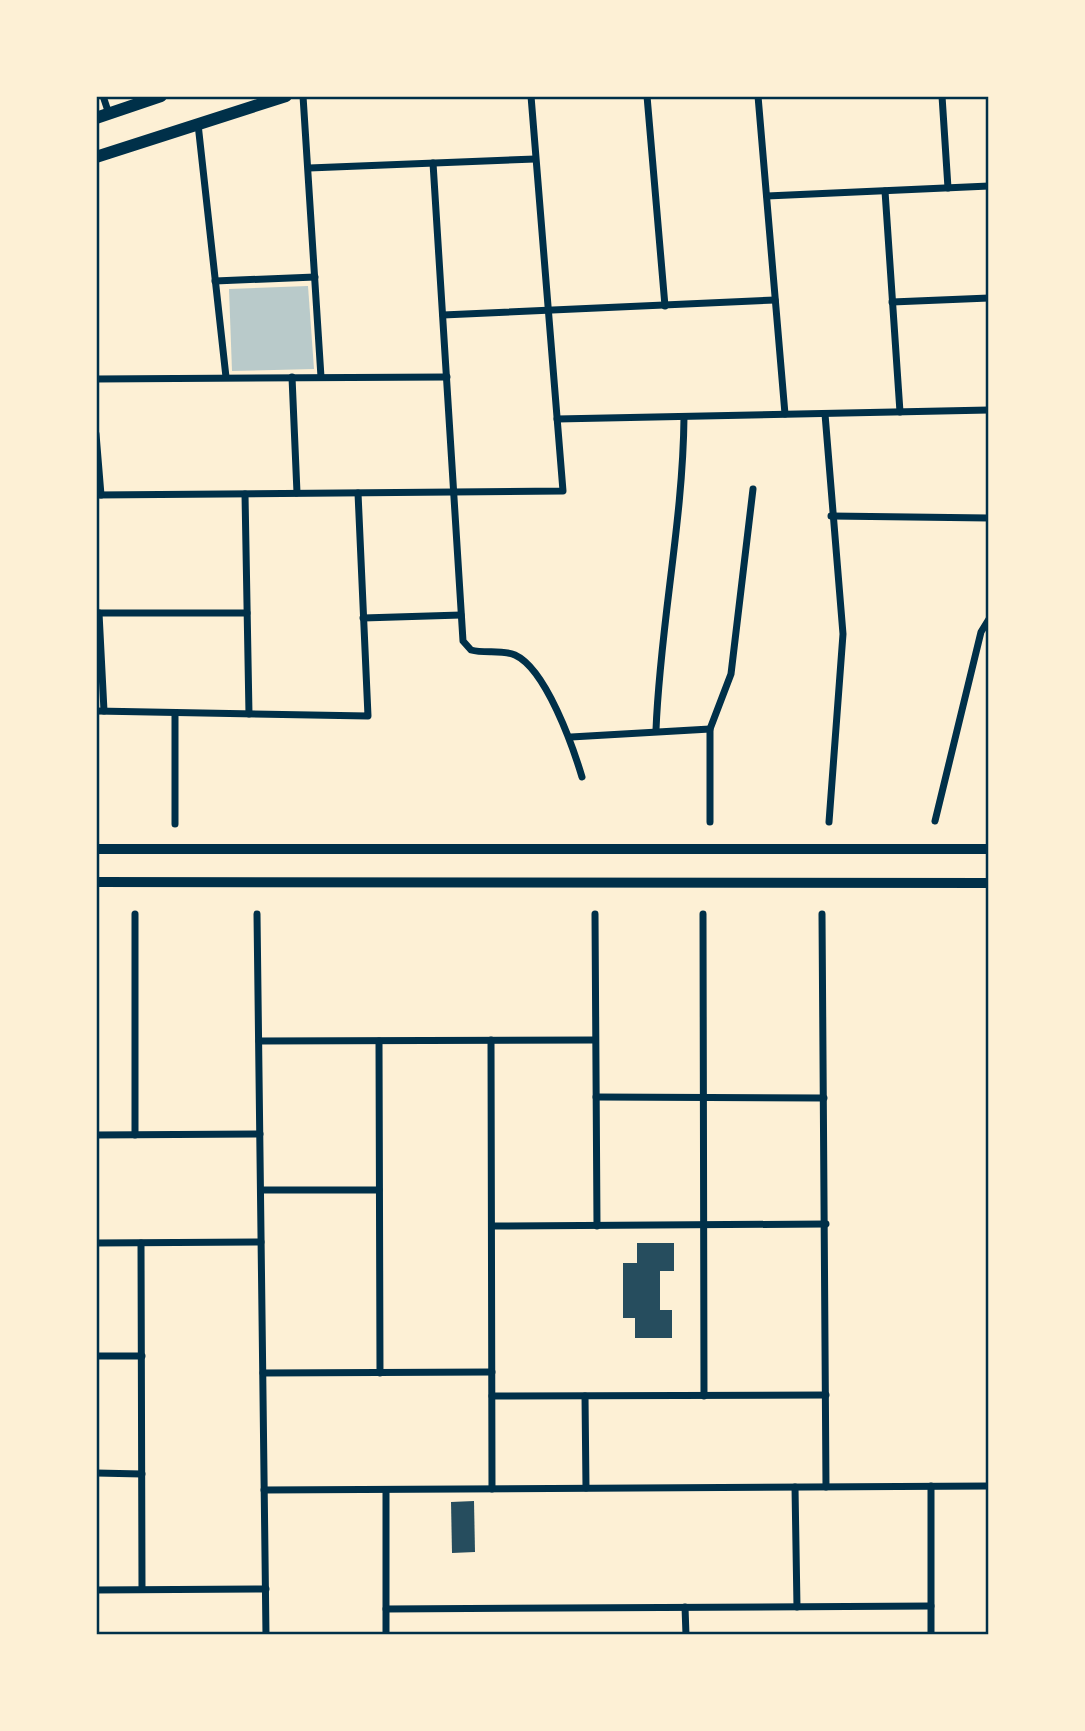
<svg xmlns="http://www.w3.org/2000/svg" width="1085" height="1731" viewBox="0 0 1085 1731" font-family="'Exo 2',sans-serif">
<style>
.green{fill:#b9caca}
.building{fill:#264d5e}
.lines{fill:none;stroke-linecap:round;stroke-linejoin:round}
.minor{stroke:#003049;stroke-width:7}
.secondary{stroke:#003049;stroke-width:10}
.primary{stroke:#003049;stroke-width:12}
.neatline{fill:none;stroke:#003049;stroke-width:2.5}
</style>
<rect width="100%" height="100%" fill="#fdf0d5"/>
<polygon class="green" points="308,286 314,369 232,371 229,289"/>
<g class="building">
<polygon points="637,1243 674,1243 674,1271 660,1271 660,1310 672,1310 672,1338 635,1338 635,1318 623,1318 623,1263 637,1263"/>
<polygon points="474,1501 475,1552 452,1553 451,1502"/>
</g>
<g class="lines">
<g class="minor">
<polyline points="103,96 109,114"/>
<polyline points="303,96 321,377"/>
<polyline points="647,96 665,306"/>
<polyline points="758,96 785,414"/>
<polyline points="942,96 948,188"/>
<polyline points="198,124 226,377"/>
<path d="M433,163L463,641L471,650C485,654 501,649 515,655C546,669 573,747 582,777"/>
<polyline points="309,168 535,159"/>
<polyline points="885,191 900,412"/>
<polyline points="767,196 989,186"/>
<polyline points="215,281 315,277"/>
<polyline points="892,302 989,298"/>
<polyline points="443,315 775,300"/>
<polyline points="292,377 297,493"/>
<polyline points="96,379 447,377"/>
<polyline points="825,414 843,634 829,822"/>
<polyline points="557,419 989,410"/>
<polyline points="96,434 101,495"/>
<polyline points="245,494 249,714"/>
<polyline points="96,495 563,491 531,96"/>
<polyline points="831,516 989,518"/>
<polyline points="96,613 247,613"/>
<polyline points="99,613 104,711"/>
<polyline points="363,618 461,615"/>
<polyline points="96,711 368,716 358,493"/>
<polyline points="175,713 175,824"/>
<path d="M656,730C660,625 683,522 684,417"/>
<polyline points="571,737 710,729"/>
<polyline points="935,821 981,632 989,619"/>
<polyline points="710,822 710,729 731,674 753,489"/>
<polyline points="135,914 135,1135"/>
<polyline points="257,914 266,1635"/>
<polyline points="595,914 597,1226"/>
<polyline points="703,914 704,1396"/>
<polyline points="822,914 826,1487"/>
<polyline points="491,1040 492,1489"/>
<polyline points="259,1041 595,1040"/>
<polyline points="379,1041 380,1373"/>
<polyline points="596,1097 824,1098"/>
<polyline points="96,1135 260,1134"/>
<polyline points="261,1190 379,1190"/>
<polyline points="492,1226 826,1224"/>
<polyline points="96,1243 261,1242"/>
<polyline points="141,1243 142,1589"/>
<polyline points="96,1356 142,1356"/>
<polyline points="263,1373 492,1372"/>
<polyline points="492,1396 826,1395"/>
<polyline points="585,1396 586,1488"/>
<polyline points="96,1473 142,1474"/>
<polyline points="931,1486 931,1635"/>
<polyline points="795,1487 797,1607"/>
<polyline points="264,1490 989,1486"/>
<polyline points="386,1490 386,1635"/>
<polyline points="96,1590 266,1589"/>
<polyline points="685,1607 686,1635"/>
<polyline points="386,1609 931,1606"/>
</g>
<g class="secondary">
<polyline points="96,849 989,849"/>
<polyline points="96,882 989,883"/>
</g>
<g class="primary">
<polyline points="96,118 161,96"/>
<polyline points="96,157 286,96"/>
</g>
</g>
<rect width="1085" height="1731" fill="none" stroke="#fdf0d5" stroke-width="196"/>
<rect x="98" y="98" width="889" height="1535" class="neatline"/>
</svg>
